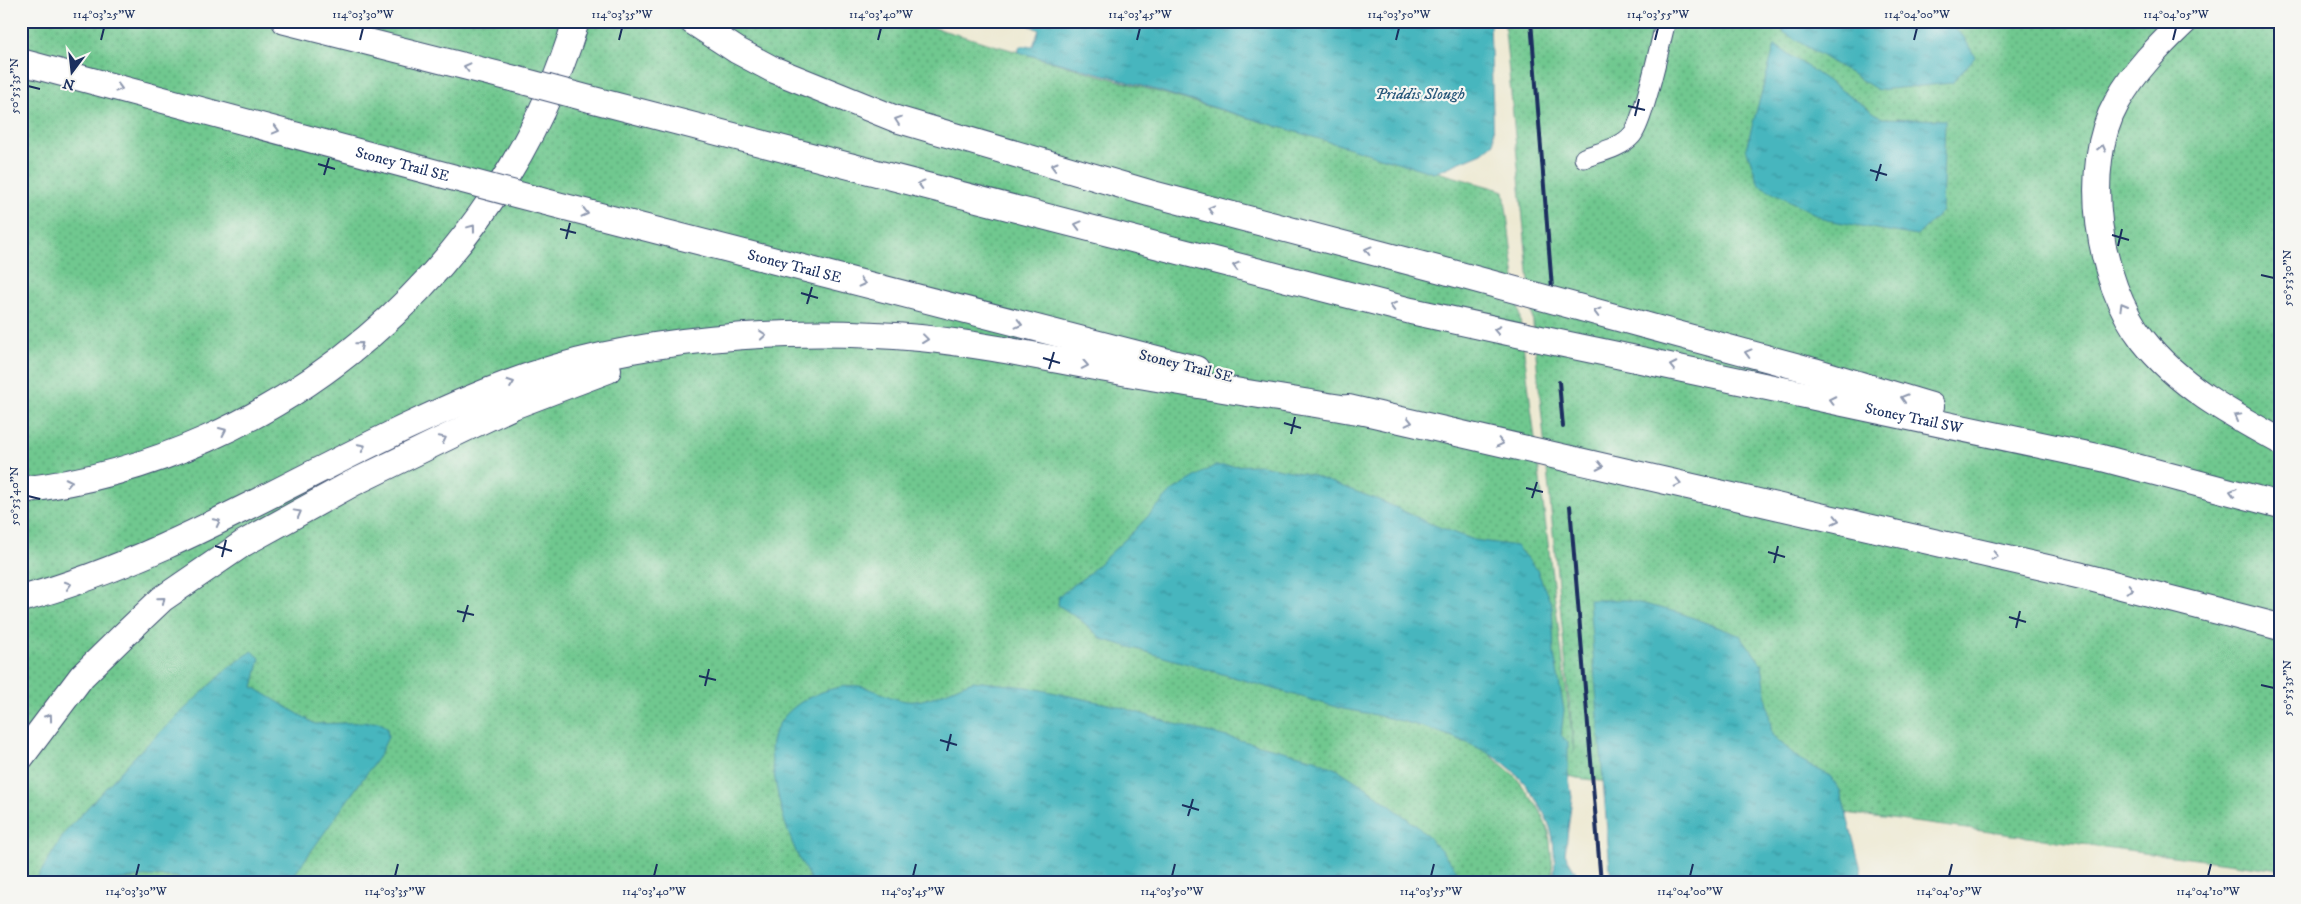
<svg xmlns="http://www.w3.org/2000/svg" width="2301" height="904" viewBox="0 0 2301 904" font-family="'IM FELL DW Pica',serif">
<style>
.grass{fill:url(#grass-dots);stroke:#457c76}
.water{fill:url(#water-ripples);stroke:#30728e}
.lines{fill:none;stroke-linecap:round;stroke-linejoin:round}
.minor-casing{stroke:#3a4b6f;stroke-width:21}
.highway-casing{stroke:#3a4b6f;stroke-width:28}
.minor{stroke:#fff;stroke-width:19}
.highway{stroke:#fff;stroke-width:26}
.rail{stroke:#1b2f5e;stroke-width:4}
.highway-bridge-casing{stroke:#3a4b6f;stroke-width:28;stroke-linecap:butt}
.highway-bridge{stroke:#fff;stroke-width:26}
.oneway{stroke:#8d97ae}
.ticks{fill:none;stroke:#1b2f5e;stroke-width:2}
.labels{text-anchor:middle;dominant-baseline:central;stroke-width:4.5;stroke-linejoin:round;paint-order:stroke}
.street-label{font-size:15px;fill:#1b2f5e;stroke:#f6f6f2}
.water-label{font-size:16px;font-style:italic;fill:#28587b;stroke:#f6f6f2}
.neatline{fill:none;stroke:#1b2f5e;stroke-width:2}
.ticks-label{font-size:12px;text-anchor:middle;fill:#1b2f5e}
</style>
<defs>
<pattern id="grass-dots" width="8" height="8" patternUnits="userSpaceOnUse" patternTransform="scale(1.25)"><rect width="8" height="8" fill="#6fc88f"/><path d="M2 2h.1M6 6h.1" fill="none" stroke="#5aa378" stroke-width="1.8" stroke-linecap="round"/></pattern>
<pattern id="water-ripples" width="26" height="14" patternUnits="userSpaceOnUse" patternTransform="scale(1.25)"><rect width="26" height="14" fill="#46b6be"/><path d="M2 4q2-2 4 0t4 0M15 11q2-2 4 0t4 0" fill="none" stroke="#3a949e"/></pattern>
</defs>
<rect width="100%" height="100%" fill="#f6f6f2"/>
<filter id="ink" filterUnits="userSpaceOnUse"><feTurbulence type="fractalNoise" baseFrequency=".02" numOctaves="2"/><feDisplacementMap in="SourceGraphic" scale="10" xChannelSelector="R" yChannelSelector="G"/><feConvolveMatrix kernelMatrix="1 2 1 2 8 2 1 2 1" color-interpolation-filters="sRGB"/></filter>
<filter id="wash" filterUnits="userSpaceOnUse"><feTurbulence type="fractalNoise" baseFrequency=".0096" numOctaves="4" result="noise"/><feDisplacementMap in="SourceGraphic" scale="20" xChannelSelector="R" yChannelSelector="G"/><feGaussianBlur stdDeviation="1.12" result="paint"/><feColorMatrix in="noise" values="0 0 0 0 0 0 0 0 0 0 0 0 0 0 0 0 0 1.4 0 .05"/><feComposite in="paint" operator="in"/></filter>
<g filter="url(#wash)">
<rect width="100%" height="100%" fill="#ede9d2"/>
<polygon class="grass" points="21,21 910,21 1504,191 1574,751 1504,21 2280,21 2280,870 1577,778 1489,754 1515,776 1540,810 1549,832 1554,883 374,883 373,880 369,883 21,883"/>
<g class="water">
<polygon points="1021,21 1490,21 1494,143 1482,153 1434,173 1105,75 1018,52 1020,46 1033,46 1039,30"/>
<polygon points="1785,21 1946,21 1963,36 1975,57 1952,83 1878,90 1783,32"/>
<polygon points="1775,45 1882,118 1945,120 1942,211 1917,236 1827,220 1759,185 1746,148"/>
<path d="M1261,465L1311,475L1384,502L1431,524L1474,540L1516,546L1537,570L1552,606L1554,654L1564,710L1561,735L1568,742V772L1572,797L1565,854L1575,871L1577,883H1555C1554,864 1556,840 1548,822C1539,801 1523,778 1505,764C1467,735 1389,716 1343,709L1102,639L1082,621L1058,605L1059,596L1086,576L1132,533L1173,490L1214,466Z"/>
<polygon points="1589,600 1627,600 1680,613 1741,636 1762,665 1772,735 1799,759 1830,776 1840,790 1860,865 1863,883 1611,883"/>
<polygon points="252,651 260,658 253,687 315,724 378,722 387,727 388,737 379,756 297,871 284,883 181,883 178,877 151,876 87,883 34,883 66,831 136,755 227,669"/>
<path d="M973,681L1027,687L1117,706L1171,723L1315,759L1340,771L1367,788L1418,827L1441,850L1466,883H813C791,848 780,813 774,773C772,763 770,751 772,742C779,708 814,691 846,686C871,682 891,704 916,701C931,700 958,686 973,681Z"/>
</g>
</g>
<g filter="url(#ink)">
<g class="lines">
<defs>
<path id="minor" d="M1584,158C1600,152 1621,148 1632,135C1644,121 1660,43 1666,21"/>
<g id="highway">
<polyline points="285,21 515,79"/>
<polyline points="692,21 738,51 772,69 896,119 1149,193 1449,272"/>
<path d="M2185,21C2159,46 2135,70 2117,102C2080,167 2098,283 2143,340C2179,386 2231,414 2280,441"/>
<path id="s1" d="M21,62L459,179"/>
<polyline points="590,99 1411,311 1545,340"/>
<path id="s2" d="M538,200L1196,369"/>
<polyline points="1644,325 1814,371 1931,406"/>
<path id="s3" d="M1636,359L2102,458L2280,505"/>
<polyline points="1348,408 1453,432"/>
<polyline points="1570,459 2082,576 2280,627"/>
<path d="M21,490C280,460 502,269 576,21"/>
<path d="M21,599C194,552 342,445 510,383C632,337 790,326 920,338C990,345 1059,361 1128,373C1207,387 1286,399 1364,412"/>
<polyline points="21,757 82,676 122,637 162,599 244,543 353,483 462,430 513,406 608,370"/>
</g>
</defs>
<use href="#minor" class="minor-casing"/>
<use href="#highway" class="highway-casing"/>
<use href="#minor" class="minor"/>
<use href="#highway" class="highway"/>
<g class="rail">
<polyline points="1531,21 1552,288"/>
<polyline points="1559,382 1563,427"/>
<polyline points="1570,506 1601,883"/>
</g>
<defs>
<g id="highway-bridge">
<polyline points="515,79 590,99"/>
<polyline points="459,179 538,200"/>
<polyline points="1449,272 1644,325"/>
<polyline points="1545,340 1636,359"/>
<polyline points="1453,432 1570,459"/>
</g>
</defs>
<use href="#highway-bridge" class="highway-bridge-casing"/>
<use href="#highway-bridge" class="highway-bridge"/>
</g>
<defs><path id="oneway-chevron" d="M-2-3.5L2.5 0L-2 3.5" fill="none" stroke-width="1.6" stroke-linecap="round" stroke-linejoin="round" transform="scale(1.25)"/></defs>
<g class="oneway">
<use href="#oneway-chevron" transform="translate(467 67) rotate(-166)"/>
<use href="#oneway-chevron" transform="translate(119 88) rotate(15)"/>
<use href="#oneway-chevron" transform="translate(898 120) rotate(-161)"/>
<use href="#oneway-chevron" transform="translate(276 130) rotate(15)"/>
<use href="#oneway-chevron" transform="translate(2102 148) rotate(-76)"/>
<use href="#oneway-chevron" transform="translate(1054 166) rotate(-164)"/>
<use href="#oneway-chevron" transform="translate(921 184) rotate(-165)"/>
<use href="#oneway-chevron" transform="translate(1211 209) rotate(-165)"/>
<use href="#oneway-chevron" transform="translate(585 213) rotate(14)"/>
<use href="#oneway-chevron" transform="translate(1078 225) rotate(-165)"/>
<use href="#oneway-chevron" transform="translate(472 228) rotate(-53)"/>
<use href="#oneway-chevron" transform="translate(1368 250) rotate(-165)"/>
<use href="#oneway-chevron" transform="translate(1236 266) rotate(-165)"/>
<use href="#oneway-chevron" transform="translate(862 283) rotate(14)"/>
<use href="#oneway-chevron" transform="translate(1393 306) rotate(-165)"/>
<use href="#oneway-chevron" transform="translate(2123 306) rotate(-120)"/>
<use href="#oneway-chevron" transform="translate(1597 312) rotate(-165)"/>
<use href="#oneway-chevron" transform="translate(1019 324) rotate(14)"/>
<use href="#oneway-chevron" transform="translate(1497 330) rotate(-168)"/>
<use href="#oneway-chevron" transform="translate(763 335) rotate(-5)"/>
<use href="#oneway-chevron" transform="translate(925 339) rotate(7)"/>
<use href="#oneway-chevron" transform="translate(360 345) rotate(-39)"/>
<use href="#oneway-chevron" transform="translate(1748 353) rotate(-165)"/>
<use href="#oneway-chevron" transform="translate(1085 365) rotate(11)"/>
<use href="#oneway-chevron" transform="translate(1673 366) rotate(-168)"/>
<use href="#oneway-chevron" transform="translate(511 383) rotate(-20)"/>
<use href="#oneway-chevron" transform="translate(1904 398) rotate(-163)"/>
<use href="#oneway-chevron" transform="translate(1832 400) rotate(-168)"/>
<use href="#oneway-chevron" transform="translate(2237 417) rotate(-151)"/>
<use href="#oneway-chevron" transform="translate(1409 422) rotate(13)"/>
<use href="#oneway-chevron" transform="translate(223 431) rotate(-25)"/>
<use href="#oneway-chevron" transform="translate(443 439) rotate(-26)"/>
<use href="#oneway-chevron" transform="translate(1500 443) rotate(13)"/>
<use href="#oneway-chevron" transform="translate(362 447) rotate(-27)"/>
<use href="#oneway-chevron" transform="translate(1600 466) rotate(12)"/>
<use href="#oneway-chevron" transform="translate(69 482) rotate(-12)"/>
<use href="#oneway-chevron" transform="translate(1678 483) rotate(13)"/>
<use href="#oneway-chevron" transform="translate(2233 492) rotate(-165)"/>
<use href="#oneway-chevron" transform="translate(298 513) rotate(-29)"/>
<use href="#oneway-chevron" transform="translate(1836 520) rotate(13)"/>
<use href="#oneway-chevron" transform="translate(217 522) rotate(-27)"/>
<use href="#oneway-chevron" transform="translate(1995 556) rotate(13)"/>
<use href="#oneway-chevron" transform="translate(68 585) rotate(-17)"/>
<use href="#oneway-chevron" transform="translate(2130 589) rotate(14)"/>
<use href="#oneway-chevron" transform="translate(162 600) rotate(-40)"/>
<use href="#oneway-chevron" transform="translate(49 717) rotate(-54)"/>
</g>
</g>
<path class="ticks" d="M101,40L104,28M360,40L363,28M619,40L622,28M878,40L881,28M1137,40L1140,28M1396,40L1399,28M1655,40L1658,28M1914,40L1917,28M2173,40L2176,28M28,86L40,89M1628,106L1645,110M1635,116L1639,99M318,164L335,169M1870,170L1887,175M324,175L329,158M1876,181L1881,164M560,229L576,233M2112,235L2129,240M566,239L570,223M2118,246L2122,229M2261,275L2274,278M801,293L818,298M807,304L812,287M1043,358L1060,363M1049,369L1054,352M1284,423L1301,428M1291,434L1295,417M1526,488L1543,492M28,496L40,499M1532,498L1537,482M215,546L232,551M1768,552L1785,557M222,557L226,540M1774,563L1778,546M457,611L474,615M2009,617L2026,622M463,622L468,605M2016,628L2020,611M699,676L716,680M2261,685L2274,688M705,686L709,669M940,740L957,745M947,751L951,734M1182,805L1199,810M1188,816L1193,799M136,876L139,864M395,876L398,864M654,876L657,864M913,876L916,864M1172,876L1175,864M1431,876L1434,864M1690,876L1693,864M1949,876L1952,864M2208,876L2211,864"/>
<g class="labels">
<g class="street-label">
<text stroke="none"><textPath href="#s1" startOffset="395">Stoney Trail SE</textPath></text>
<text stroke="none"><textPath href="#s2" startOffset="265">Stoney Trail SE</textPath></text>
<text transform="translate(1186 366) rotate(14)">Stoney Trail SE</text>
<text stroke="none"><textPath href="#s3" startOffset="284">Stoney Trail SW</textPath></text>
</g>
<g class="water-label">
<text x="1420" y="94">Priddis Slough</text>
</g>
</g>
<rect width="2301" height="904" fill="none" stroke="#f6f6f2" stroke-width="55"/>
<g transform="translate(72 72) rotate(195)" stroke="#f6f6f2" stroke-width="4" paint-order="stroke">
<path d="M0-4L9 19L0 12L-9 19Z" fill="#1b2f5e"/>
<text y="-8" font-size="14" font-weight="bold" text-anchor="middle" fill="#1b2f5e">N</text>
</g>
<rect x="28" y="28" width="2246" height="848" class="neatline"/>
<g class="ticks-label">
<text x="104" y="18">114°03'25"W</text>
<text x="363" y="18">114°03'30"W</text>
<text x="622" y="18">114°03'35"W</text>
<text x="881" y="18">114°03'40"W</text>
<text x="1140" y="18">114°03'45"W</text>
<text x="1399" y="18">114°03'50"W</text>
<text x="1658" y="18">114°03'55"W</text>
<text x="1917" y="18">114°04'00"W</text>
<text x="2176" y="18">114°04'05"W</text>
<text transform="translate(14 86) rotate(-90)" y="4">50°53'35"N</text>
<text transform="translate(2287 278) rotate(-90)" y="4">50°53'30"N</text>
<text transform="translate(14 496) rotate(-90)" y="4">50°53'40"N</text>
<text transform="translate(2287 688) rotate(-90)" y="4">50°53'35"N</text>
<text x="136" y="895">114°03'30"W</text>
<text x="395" y="895">114°03'35"W</text>
<text x="654" y="895">114°03'40"W</text>
<text x="913" y="895">114°03'45"W</text>
<text x="1172" y="895">114°03'50"W</text>
<text x="1431" y="895">114°03'55"W</text>
<text x="1690" y="895">114°04'00"W</text>
<text x="1949" y="895">114°04'05"W</text>
<text x="2208" y="895">114°04'10"W</text>
</g>
</svg>
